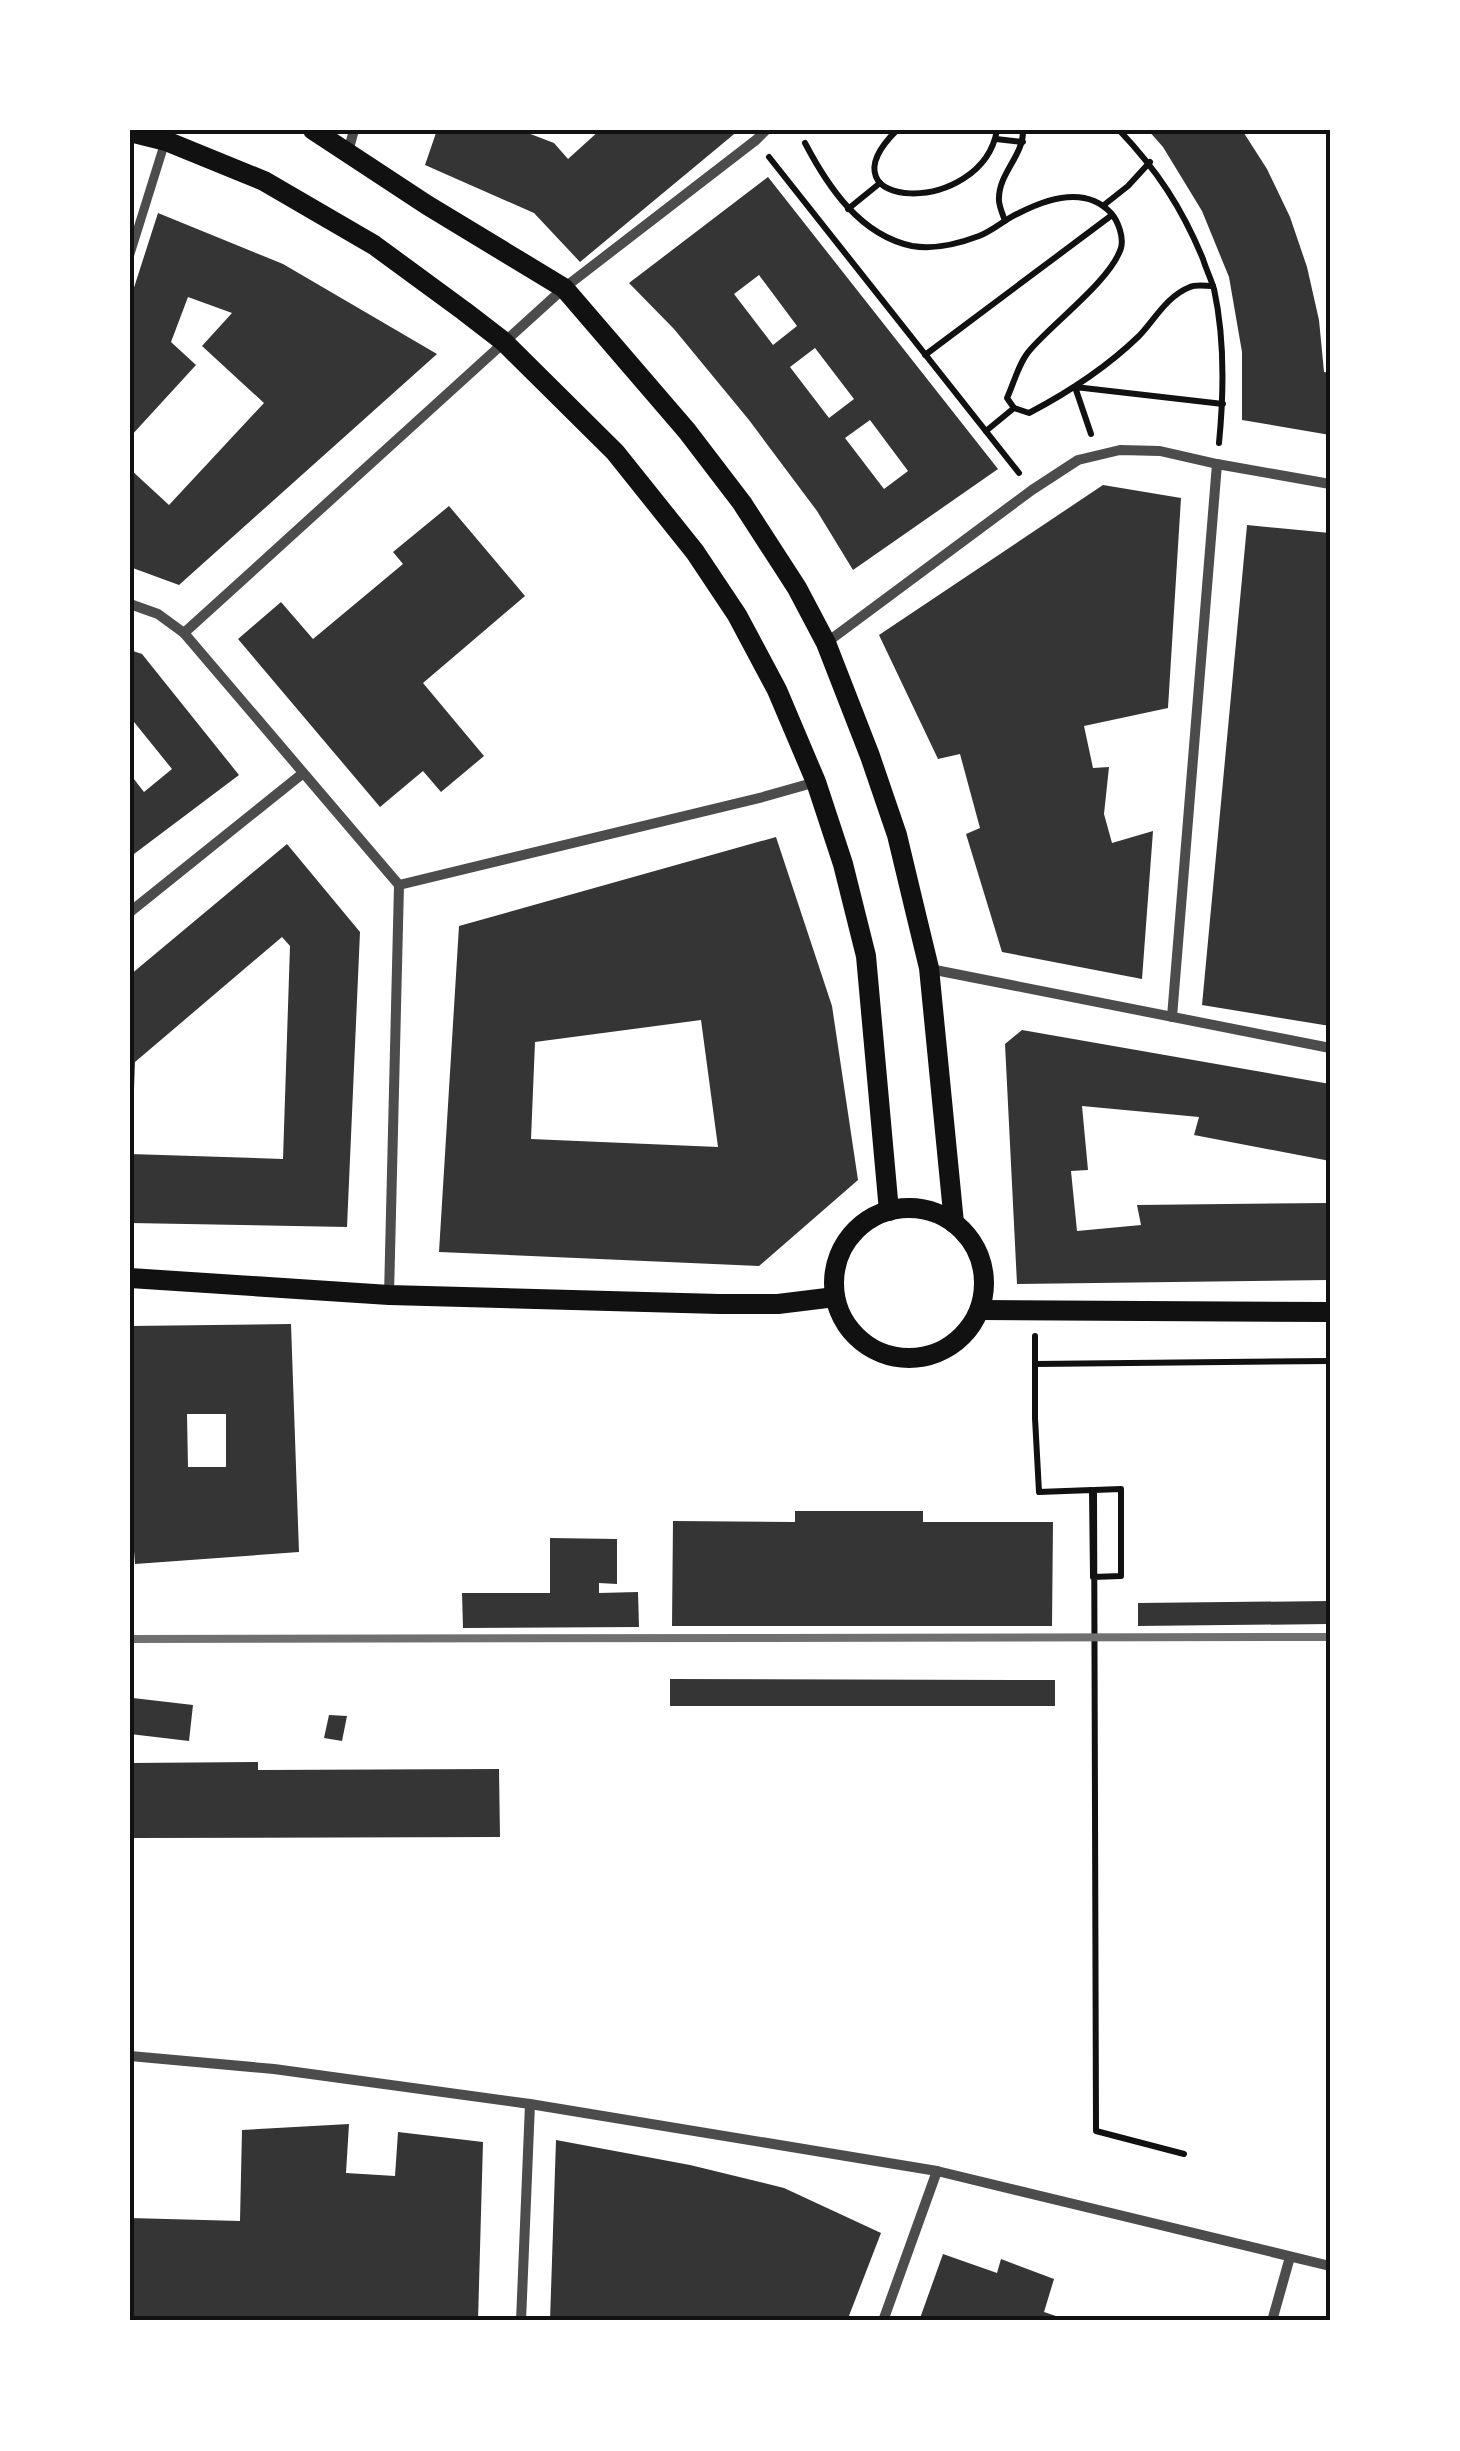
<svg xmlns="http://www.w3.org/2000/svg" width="1460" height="2451" viewBox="0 0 1460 2451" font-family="Signika,sans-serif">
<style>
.building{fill:#353535;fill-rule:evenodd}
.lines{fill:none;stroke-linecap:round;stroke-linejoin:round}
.path{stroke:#111;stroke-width:6}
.pedestrian{stroke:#4c4c4c;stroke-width:9}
.minor{stroke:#4c4c4c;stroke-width:10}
.secondary{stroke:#111;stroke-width:20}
.rail{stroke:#707070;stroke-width:8}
.neatline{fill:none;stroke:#111;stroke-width:4}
</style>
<rect width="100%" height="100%" fill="#fff"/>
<g class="building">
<polygon points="437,130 520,130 554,143 568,159 600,130 739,130 580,262 534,213 425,165"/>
<polygon points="1148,130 1242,130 1267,169 1290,217 1307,267 1319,320 1324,372 1330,373 1330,435 1242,420 1242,352 1229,277 1202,211 1163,147"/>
<path d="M768,177L998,469L853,570L817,511L749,420L674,329L629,283ZM759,275L797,326L773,345L734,294ZM815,348L854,399L829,418L790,367ZM870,420L908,471L884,489L845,438Z"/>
<polygon points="158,213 283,264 437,354 179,585 130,567 130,469 169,505 264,403 202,346 232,313 188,297 171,342 196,365 130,437 130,300"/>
<polygon points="1103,485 1181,498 1168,708 1084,726 1093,768 1109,767 1104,814 1112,843 1153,831 1142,979 1002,952 966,834 980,828 960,754 938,759 879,635"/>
<polygon points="449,506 525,596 423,683 484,756 441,792 423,771 380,807 238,639 281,602 313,639 403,564 393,552"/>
<polygon points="1247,525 1330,533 1330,1026 1202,1005"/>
<polygon points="130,650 142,654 239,775 130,857 130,774 144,792 172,769 130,717"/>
<path d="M776,837L832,1006L858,1180L759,1266L439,1252L459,926ZM701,1020L718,1147L531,1139L535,1042Z"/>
<polygon points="287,844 360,932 347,1227 130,1223 130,1154 283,1159 290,946 282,937 135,1062 133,1117 130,1116 130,975"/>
<polygon points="1022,1030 1330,1084 1330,1161 1194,1135 1199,1117 1082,1106 1088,1170 1071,1171 1077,1231 1141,1225 1137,1205 1330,1203 1330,1280 1017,1284 1005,1044"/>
<path d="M291,1324L299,1552L135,1564L130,1500V1326ZM187,1414H226V1467H188Z"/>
<polygon points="795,1511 923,1511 923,1522 1053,1522 1052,1626 672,1626 673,1521 795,1522"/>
<polygon points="550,1538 617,1539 617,1584 599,1583 599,1593 638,1592 639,1627 463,1628 462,1593 550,1593"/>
<polygon points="1330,1601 1330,1624 1138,1626 1138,1603"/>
<polygon points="670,1679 1055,1680 1055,1706 670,1706"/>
<polygon points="133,1698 193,1705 189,1741 130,1734"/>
<polygon points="329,1715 347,1716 342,1741 324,1738"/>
<polygon points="258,1762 258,1770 499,1769 500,1837 130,1838 130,1763"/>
<polygon points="349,2124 346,2173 395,2176 398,2132 483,2142 478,2321 130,2321 130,2218 240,2221 242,2130"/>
<polygon points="556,2140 690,2165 784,2188 881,2233 847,2321 550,2321"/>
<polygon points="943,2254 997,2273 1001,2259 1054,2279 1044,2312 1071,2321 919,2321"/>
</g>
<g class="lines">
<g class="path">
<path d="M897,130C815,211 982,218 997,130"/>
<path d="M1119,130C1157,170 1182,208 1203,259C1206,269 1211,279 1214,289C1225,339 1224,392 1219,443"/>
<polyline points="996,139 1023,142"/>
<path d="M805,143C828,187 860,235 912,246C935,250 958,244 979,236C994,230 1005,219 1019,213C1048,198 1086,186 1111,213C1118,221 1124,237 1121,248C1111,280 1054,322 1030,350C1019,362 1014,383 1007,398L1014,408L1029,413C1069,392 1106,368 1139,336C1155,319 1167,296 1190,287C1196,284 1206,286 1213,286"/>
<polyline points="769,157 1019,473"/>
<polyline points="1104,205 1128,186 1150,162"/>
<polyline points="848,209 880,183"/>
<path d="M1005,221C1003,215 998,204 999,198C999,173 1024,155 1023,130"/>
<polyline points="925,355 1112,215"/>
<polyline points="986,431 1014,408"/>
<polyline points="1091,434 1075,387 1223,404"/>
<polyline points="1035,1336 1035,1418 1039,1492 1092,1490 1093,1577 1121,1576 1121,1489 1094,1490 1096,2131 1184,2154"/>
<polyline points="1035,1364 1330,1361"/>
</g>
<polyline class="pedestrian" points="130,254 165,142"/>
<g class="minor">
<polyline points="348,152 354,130"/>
<polyline points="130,604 158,614 184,633 399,885 389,1295"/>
<polyline points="184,633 564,288 756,140 766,130"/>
<polyline points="826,643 1032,490 1078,460 1120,450 1160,451 1217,464 1330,484"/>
<polyline points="399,885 763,797 816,782"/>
<polyline points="130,912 302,774"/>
<polyline points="930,969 1330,1048"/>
<polyline points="1172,1017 1217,464"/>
<polyline points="130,2056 274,2069 530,2104 937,2171 1330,2266"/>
<polyline points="521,2321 530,2104"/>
<polyline points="883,2321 937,2171"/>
<polyline points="1272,2321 1290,2257"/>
</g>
<g class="secondary">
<polyline points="313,130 427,205 564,288 687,431 742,503 797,588 826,643 870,756 897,835 914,906 929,968 954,1223"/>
<polyline points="130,132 166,141 264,181 374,245 464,311 503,341 615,452 695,552 737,615 777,690 816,782 843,864 866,956 889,1211"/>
<circle cx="909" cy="1283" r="75"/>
<polyline points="130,1278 389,1295 719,1304 778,1304 835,1297"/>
<polyline points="980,1310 1330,1312"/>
</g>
<polyline class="rail" points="130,1639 1330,1637"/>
</g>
<rect width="1460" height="2451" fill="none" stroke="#ffffff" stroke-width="265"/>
<rect x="132" y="132" width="1196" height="2186" class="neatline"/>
</svg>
